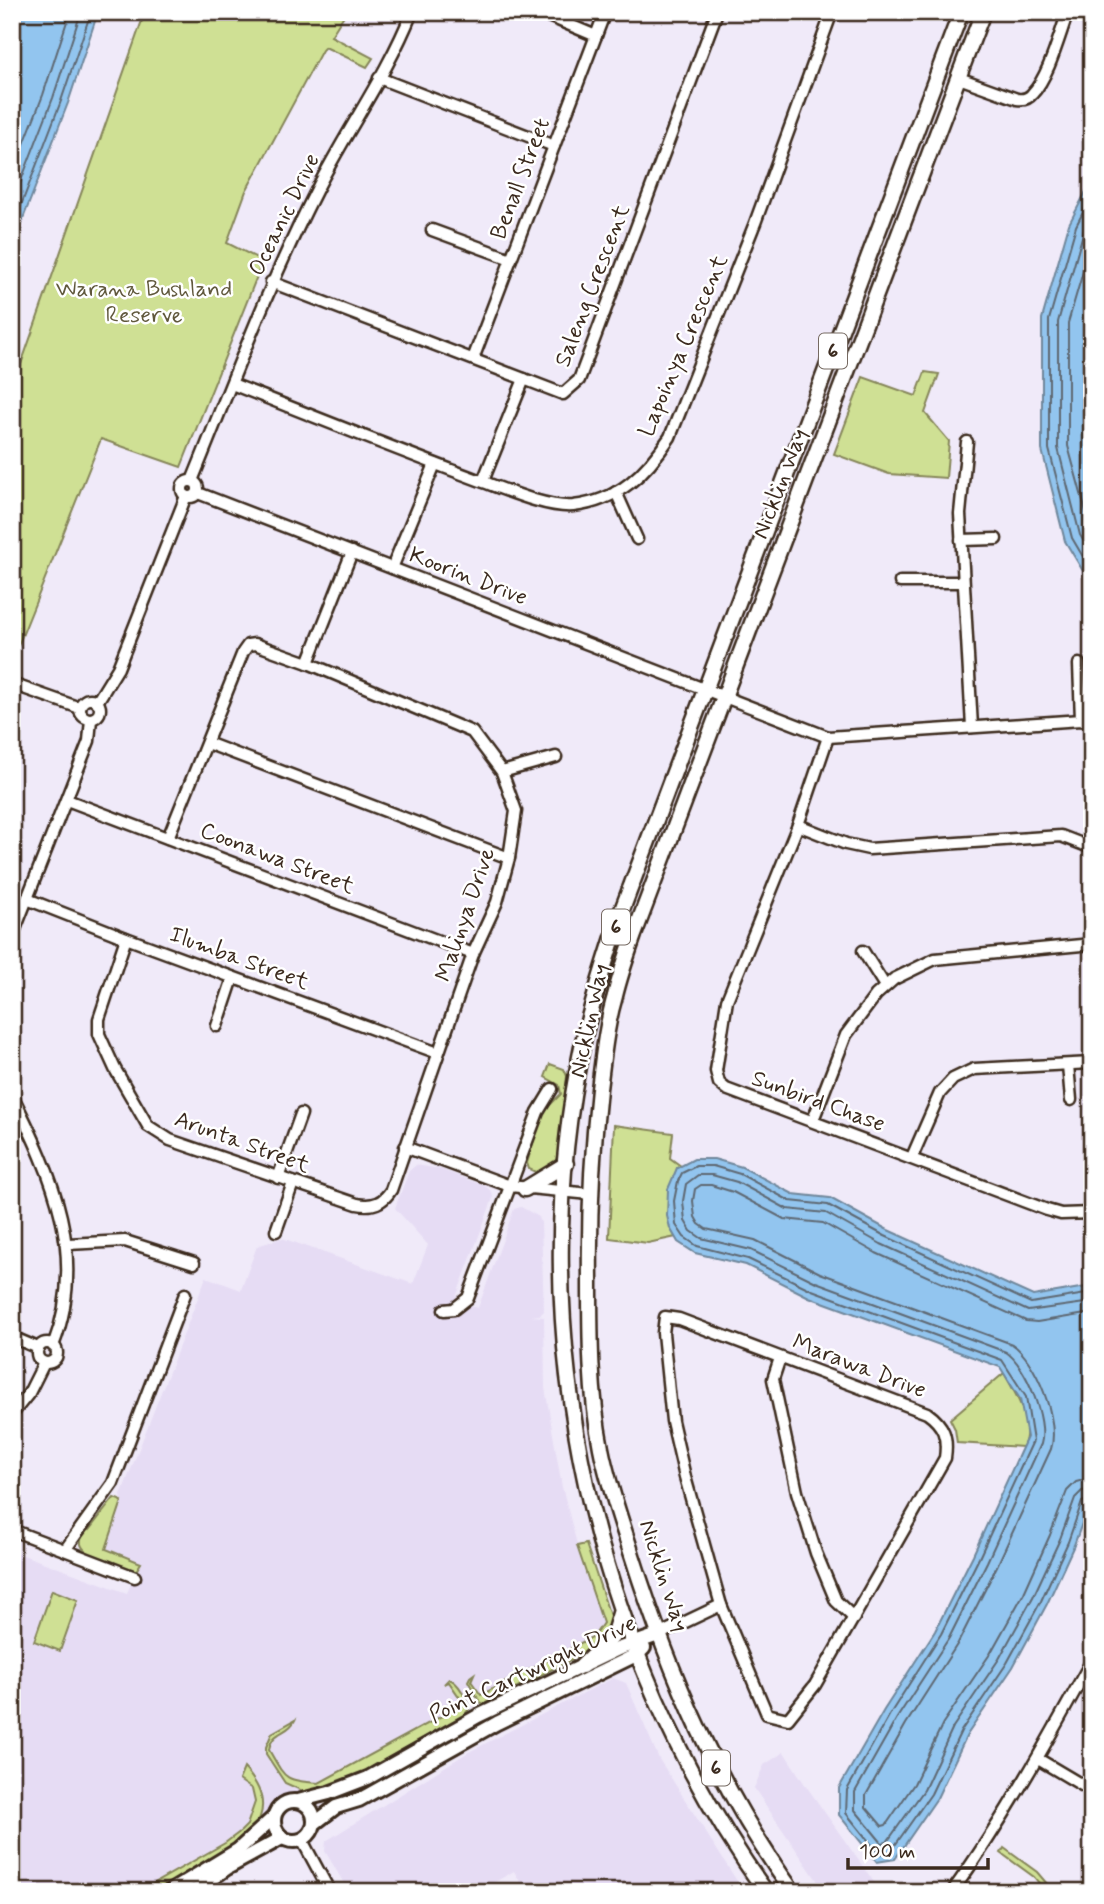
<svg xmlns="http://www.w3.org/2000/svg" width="1104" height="1904" viewBox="0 0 1104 1904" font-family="Mynerve,sans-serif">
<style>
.built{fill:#e6dcf4}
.green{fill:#cfe094;stroke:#858559;stroke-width:2}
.water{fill:#92c5ef;stroke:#6f879b;stroke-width:2}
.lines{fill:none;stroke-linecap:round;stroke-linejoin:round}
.shore{stroke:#5e6872;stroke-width:2}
.minor-casing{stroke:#3b2a1e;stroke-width:15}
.major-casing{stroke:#3b2a1e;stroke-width:18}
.highway-casing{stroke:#3b2a1e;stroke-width:19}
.minor{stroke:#fff;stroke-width:10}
.major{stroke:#fff;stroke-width:12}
.highway{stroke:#fff;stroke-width:14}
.labels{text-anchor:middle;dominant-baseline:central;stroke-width:5;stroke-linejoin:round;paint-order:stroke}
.shield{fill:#fff;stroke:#766a62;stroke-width:2}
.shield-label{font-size:21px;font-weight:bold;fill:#3b2a1e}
.street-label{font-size:23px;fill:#3b2a1e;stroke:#fff}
.park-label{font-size:23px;fill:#60583c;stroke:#fff}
</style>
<rect width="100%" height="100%" fill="#f0eaf9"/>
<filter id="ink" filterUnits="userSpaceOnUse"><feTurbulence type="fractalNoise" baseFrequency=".0143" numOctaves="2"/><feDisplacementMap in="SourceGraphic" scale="14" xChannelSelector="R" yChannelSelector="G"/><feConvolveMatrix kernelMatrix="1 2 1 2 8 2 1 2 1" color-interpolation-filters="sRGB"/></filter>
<g filter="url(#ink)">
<g class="built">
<polygon points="416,1165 440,1169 485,1186 492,1192 493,1198 455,1300 478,1308 514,1209 521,1207 539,1217 541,1223 544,1311 540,1315 531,1316 544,1317 545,1388 562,1487 584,1571 603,1623 594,1636 319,1783 225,1843 140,1892 15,1892 21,1874 12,1870 12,1551 127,1593 140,1563 106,1550 122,1501 121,1495 206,1277 241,1290 257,1246 282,1238 413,1284 428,1245 395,1208 409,1171"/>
<polygon points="613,1678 626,1683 659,1759 744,1892 526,1892 514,1871 478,1892 349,1892 325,1851 326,1841 467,1753"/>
<polygon points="784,1752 804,1783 881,1892 825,1892 754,1788 764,1765"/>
</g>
<g class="green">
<polygon points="145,12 346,12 331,36 373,58 367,67 325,47 322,50 246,191 227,243 263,261 181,467 101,439 12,661 12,390"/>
<polygon points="925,372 939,374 925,413 949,441 946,478 889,474 834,454 863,377 916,396"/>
<polygon points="550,1064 564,1069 567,1076 559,1150 555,1163 540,1174 529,1169 527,1163 542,1113 561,1094 559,1085 545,1077"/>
<polygon points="614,1125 673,1133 670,1158 681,1166 677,1168 670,1228 676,1237 648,1243 609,1238"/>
<path d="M1004,1373C1016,1394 1034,1423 1023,1447L957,1443L955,1429L950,1419Z"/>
<path d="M114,1498L122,1501L106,1549L141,1563L136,1571C124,1569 83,1556 81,1544C80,1539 83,1533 85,1528L89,1530Z"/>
<polygon points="586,1544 612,1622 612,1629 590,1650 484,1704 480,1702 468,1681 470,1677 474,1674 471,1681 481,1695 594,1636 603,1623 577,1546"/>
<polygon points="52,1590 78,1600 60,1651 34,1641"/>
<path d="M449,1679C459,1682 467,1699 469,1709L465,1714L344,1783L305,1792L285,1783L266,1754V1747L272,1733L295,1720C288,1735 272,1730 269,1750C286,1780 284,1780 319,1783L464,1704L449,1682L444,1684Z"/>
<path d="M244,1768C256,1781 267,1798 260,1817C251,1842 179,1877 155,1892H148L146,1888L225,1843L241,1831L247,1825L255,1802L252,1789L239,1780Z"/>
<polygon points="1004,1848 1037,1872 1054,1892 1046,1892 1034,1877 1001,1853"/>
</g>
<g class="water">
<polygon points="12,12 98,12 68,103 12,247"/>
<polygon points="1092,180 1092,586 1065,541 1042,450 1042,319 1069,224"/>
<polygon points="694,1159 714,1159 742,1167 793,1194 830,1198 888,1230 1033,1296 1092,1286 1092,1496 1074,1545 1047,1604 1013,1667 967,1735 937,1798 895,1859 877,1862 839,1815 839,1788 884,1710 935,1631 973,1555 1027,1437 1020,1399 1000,1367 809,1297 746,1265 695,1253 678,1242 670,1228 667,1216 668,1189 677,1168"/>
</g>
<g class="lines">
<g class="shore">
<polyline points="12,175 43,95 70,12"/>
<polyline points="1092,195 1076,226 1049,320 1049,449 1072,538 1092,572"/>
<polyline points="12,204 53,98 81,12"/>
<polyline points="1092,215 1084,230 1058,322 1058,448 1080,535 1092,555"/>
<polyline points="12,229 61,101 91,12"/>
<polyline points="1092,241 1068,323 1068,446 1092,534"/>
<polyline points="1092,1293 1031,1303 885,1236 828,1205 790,1201 740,1174 713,1166 696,1166 682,1173 678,1181 674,1201 676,1225 684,1237 697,1246 748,1259 812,1290 1002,1360 1026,1397 1033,1441 979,1558 941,1634 890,1714 847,1790 846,1813 879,1854 891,1851 931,1794 961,1731 1007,1663 1041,1601 1068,1542 1082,1502 1092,1498"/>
<path d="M1092,1302L1028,1311L881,1244L826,1213L787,1209L737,1182L712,1175H698L686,1184L683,1201L685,1221L691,1231L701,1238L751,1250L816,1282L1006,1352C1026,1365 1048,1421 1041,1444L987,1562L949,1638L897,1718L855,1792V1810L882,1843L887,1842L924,1790L953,1727L999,1659L1033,1597L1060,1539L1075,1498L1082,1491L1092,1489"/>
<path d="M1092,1313L1037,1322L1026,1321L876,1253L823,1223L784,1219L733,1192L711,1185H701L695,1189L693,1201L695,1217L699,1224L706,1229L755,1240L820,1273L1012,1344C1036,1360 1060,1421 1051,1449L997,1566L958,1643L906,1724L866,1795V1807L882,1826L886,1825L914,1784L943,1723L990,1654L1024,1593L1050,1535L1067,1491L1076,1482L1092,1478"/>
</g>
<defs>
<g id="minor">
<polyline points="539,12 596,36"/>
<polyline points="379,78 554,146"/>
<path d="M959,78L1017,99C1023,100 1028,99 1032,94C1049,76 1059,36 1068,12"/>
<polyline points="432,230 511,259"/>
<polyline points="271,282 563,394 579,380 717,12"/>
<polyline points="473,359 605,12"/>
<path d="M232,384C315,417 397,450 481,481C506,490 547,508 573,506C619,501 646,473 670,437L755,223L832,12"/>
<polyline points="967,442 960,514 972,727"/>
<circle cx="190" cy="489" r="8"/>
<path d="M192,481C232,383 268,285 316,191C346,131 387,75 412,12"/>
<polyline points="483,481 524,379"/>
<polyline points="616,492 637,539"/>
<polyline points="198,493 828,737 1081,720 1092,723"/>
<polyline points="961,540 996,539"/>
<polyline points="392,568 435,464"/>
<polyline points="900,582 963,582"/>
<polyline points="308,663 352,552"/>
<polyline points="1079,664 1081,720"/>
<polyline points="12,684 80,708"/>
<circle cx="90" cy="709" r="10"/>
<polyline points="97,702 118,668 186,496"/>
<polyline points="828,737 798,825 727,1000 716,1071 719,1083 726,1089 1047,1210 1061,1214 1092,1213"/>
<polyline points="207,743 509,858"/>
<polyline points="502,772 556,757"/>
<polyline points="67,800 473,954"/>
<polyline points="798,825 846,844 869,849 1061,836 1092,848"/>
<polyline points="27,899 126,938 438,1053"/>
<polyline points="12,937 89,741 91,719"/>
<path d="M126,938L99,1019V1034L115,1069L148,1126L170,1140L357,1204C373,1207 383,1203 391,1190L473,954L497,902L509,858L516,811L502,772L472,732L308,663L255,644L248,645L243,652L168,838"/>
<polyline points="863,951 885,986"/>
<polyline points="217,1026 233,978"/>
<polyline points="1068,1065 1071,1100"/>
<path d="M12,1095C53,1176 88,1256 53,1346"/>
<polyline points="813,1120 846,1035 876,995 894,979 935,959 1092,944"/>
<polyline points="405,1147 510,1186 590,1194"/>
<polyline points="912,1157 940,1093 953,1079 974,1069 1092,1063"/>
<polyline points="278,1178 301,1114"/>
<polyline points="276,1231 293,1183"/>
<polyline points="68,1244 125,1241 194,1263"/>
<polyline points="444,1310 454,1309 468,1298 538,1112 552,1089"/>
<path d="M665,1317L679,1319L927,1413C944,1425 948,1437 945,1458L815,1685L788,1719L767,1714L721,1605L685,1477L672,1421L663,1333Z"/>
<polyline points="12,1337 38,1348"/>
<circle cx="47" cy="1353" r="10"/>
<polyline points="780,1358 773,1379 797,1492 816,1553 836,1601 854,1618"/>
<polyline points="12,1414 29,1393 44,1363"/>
<polyline points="12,1530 135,1577"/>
<polyline points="65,1550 113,1483 185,1294"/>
<polyline points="658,1635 721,1605"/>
<polyline points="1038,1759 1092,1791"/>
<polyline points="302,1840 330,1892"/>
<path d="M952,1892C1005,1818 1048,1740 1092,1660"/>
</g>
<g id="major">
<circle cx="294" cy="1821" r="20"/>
<polyline points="298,1801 329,1793 368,1778 478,1716 618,1649 658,1635"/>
<polyline points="315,1823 336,1807 359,1800 497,1723 638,1654 644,1648"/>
<polyline points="169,1892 238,1850 274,1817"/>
<polyline points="193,1892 227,1868 282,1838"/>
</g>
<g id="highway">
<polyline points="525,1189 566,1164"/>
<polyline points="582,1666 613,1636 621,1610"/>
<path d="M766,1892C594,1652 520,1332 583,1042C593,997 608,953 622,910L961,12"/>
<path d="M793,1892C719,1789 670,1675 632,1555C621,1520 608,1484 601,1448C590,1393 590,1336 590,1279C589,1215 592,1153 599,1089C603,1058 606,1026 615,996C620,975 627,955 634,935L983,12"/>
</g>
</defs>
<use href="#minor" class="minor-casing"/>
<use href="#major" class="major-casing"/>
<use href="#highway" class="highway-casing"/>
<use href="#minor" class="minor"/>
<use href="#major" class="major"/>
<use href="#highway" class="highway"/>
</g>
</g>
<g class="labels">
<g class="shield">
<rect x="819" y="333.5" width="28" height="35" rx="5"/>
<rect x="602" y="909.5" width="28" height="35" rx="5"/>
<rect x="702" y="1750.5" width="28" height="35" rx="5"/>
</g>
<g class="shield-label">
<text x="833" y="351">6</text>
<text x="616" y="927">6</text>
<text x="716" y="1768">6</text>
</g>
<g class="street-label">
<text transform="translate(521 179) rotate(-69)">Benall Street</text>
<text transform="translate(285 215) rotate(-64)">Oceanic Drive</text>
<text transform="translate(593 286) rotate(-69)">Saleng Crescent</text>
<text transform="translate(684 346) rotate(-67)">Lapoinya Crescent</text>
<text transform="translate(781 484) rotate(-69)">Nicklin Way</text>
<text transform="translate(468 577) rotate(21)">Koorin Drive</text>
<text transform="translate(277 859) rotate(21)">Coonawa Street</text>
<text transform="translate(466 915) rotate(-71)">Malinya Drive</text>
<text transform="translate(239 959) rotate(20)">Ilumba Street</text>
<text transform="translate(590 1021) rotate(-78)">Nicklin Way</text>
<text transform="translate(818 1102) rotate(20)">Sunbird Chase</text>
<text transform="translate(242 1143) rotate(20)">Arunta Street</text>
<text transform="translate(859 1367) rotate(21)">Marawa Drive</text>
<text transform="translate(663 1576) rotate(72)">Nicklin Way</text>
<text transform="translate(533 1670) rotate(-25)">Point Cartwright Drive</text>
</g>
<g class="park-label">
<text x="144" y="290">Warana Bushland<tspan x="144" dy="26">Reserve</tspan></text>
</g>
</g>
<rect width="1104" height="1904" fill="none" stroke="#fff" stroke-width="42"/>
<rect x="21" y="21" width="1062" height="1862" fill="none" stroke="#3b2a1e" stroke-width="2.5" filter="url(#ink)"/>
<path d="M848 1858v10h140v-10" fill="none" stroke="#3b2a1e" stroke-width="3.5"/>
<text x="859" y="1858" font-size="21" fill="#3b2a1e" stroke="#ffffff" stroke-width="5" paint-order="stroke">100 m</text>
</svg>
